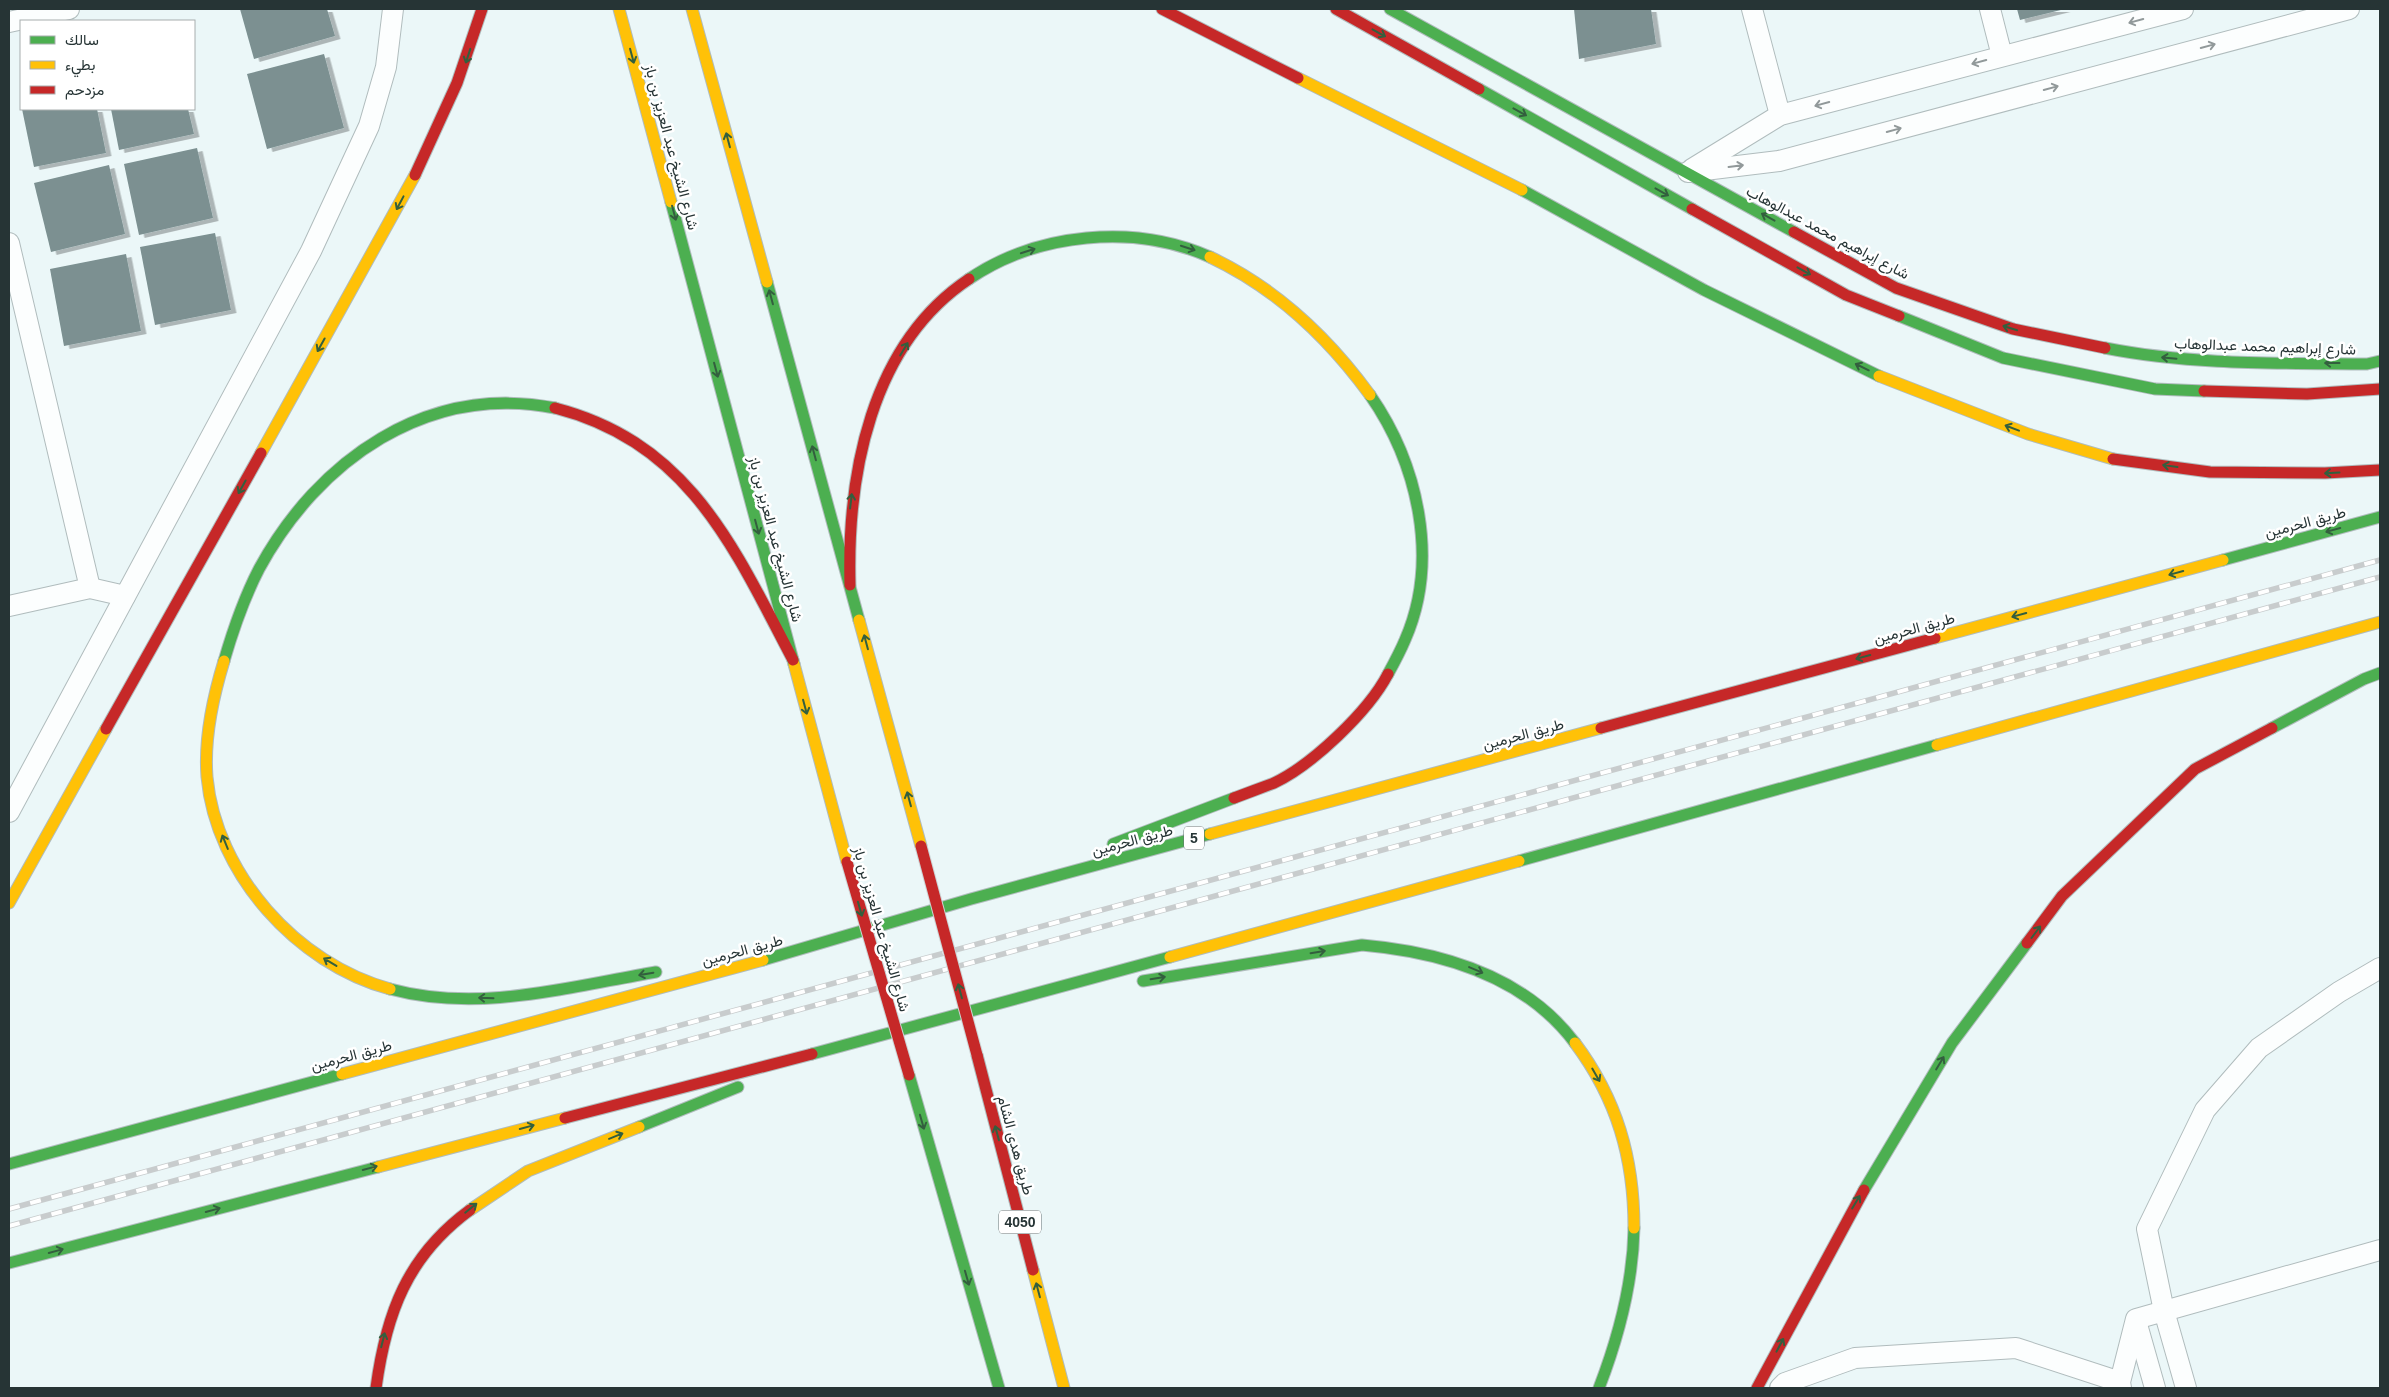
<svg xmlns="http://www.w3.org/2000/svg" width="2389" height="1397" viewBox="0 0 2389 1397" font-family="Arial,Vazirmatn,sans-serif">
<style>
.building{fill:#7b9091;filter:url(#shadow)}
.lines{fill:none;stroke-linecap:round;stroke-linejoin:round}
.street-casing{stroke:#b0bcbd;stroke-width:22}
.fast-casing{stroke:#b0bcbd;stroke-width:13}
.slow-casing{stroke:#b0bcbd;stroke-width:13}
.jam-casing{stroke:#b0bcbd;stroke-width:13}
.street{stroke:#fcfefe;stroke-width:20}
.fast{stroke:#4caf50;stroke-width:11}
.slow{stroke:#ffc107;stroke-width:11}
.jam{stroke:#c62828;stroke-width:11}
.rail-casing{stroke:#c8cccd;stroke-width:5.5}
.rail{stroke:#fff;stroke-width:4;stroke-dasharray:11;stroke-linecap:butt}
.jam-bridge-casing{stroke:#ccd3d4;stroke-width:13;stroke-linecap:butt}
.jam-bridge{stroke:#c62828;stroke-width:11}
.oneway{stroke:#91999a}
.oneway2{stroke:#335f3e}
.labels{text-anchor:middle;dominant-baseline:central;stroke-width:5;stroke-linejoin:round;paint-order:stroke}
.shield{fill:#fff;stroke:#677172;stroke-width:1}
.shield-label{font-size:14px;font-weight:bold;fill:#263435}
.street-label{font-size:15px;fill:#263435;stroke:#fff}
</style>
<defs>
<filter id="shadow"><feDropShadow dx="5.5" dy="3" stdDeviation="0" flood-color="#0004"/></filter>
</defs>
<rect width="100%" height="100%" fill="#ebf7f8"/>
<g class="building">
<polygon points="240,9 327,9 335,36 254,59"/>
<polygon points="1574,9 1651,9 1656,44 1579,59"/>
<polygon points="2017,9 2065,9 2020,20"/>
<polygon points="324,54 344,128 267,149 247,74"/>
<polygon points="22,109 97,109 106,153 34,167"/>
<polygon points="111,109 188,109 194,134 119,150"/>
<polygon points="197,148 213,218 139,235 124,164"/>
<polygon points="109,165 125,234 51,252 34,183"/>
<polygon points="215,233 231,310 155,325 140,247"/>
<polygon points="126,254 141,331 64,346 50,269"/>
</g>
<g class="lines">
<defs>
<g id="street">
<polyline points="1752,9 1780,115"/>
<polyline points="1990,9 2002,56"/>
<polyline points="9,22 69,9"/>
<polyline points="1692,169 1780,115 2183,9"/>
<polyline points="1688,172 1779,161 2349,9"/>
<polyline points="9,243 90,588"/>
<polyline points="9,606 90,588 125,596"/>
<polyline points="9,812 311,251 369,126 386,67 393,9"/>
<polyline points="2136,1321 2155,1388"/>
<polyline points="1780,1388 1785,1383 1855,1358 2016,1348 2120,1382"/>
<polyline points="2121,1388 2120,1382 2136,1319 2380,1250"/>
<polyline points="2186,1388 2164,1311 2147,1229 2205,1110 2259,1048 2339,992 2380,968"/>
</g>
<g id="fast">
<polyline points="1390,9 1794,232"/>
<polyline points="1479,89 1692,209"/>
<polyline points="1522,190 1704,290 1879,376"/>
<polyline points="671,202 794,664"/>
<path d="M969,279C1037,233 1134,223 1210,257"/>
<polyline points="767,282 859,620"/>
<polyline points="1899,316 2003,358 2155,389 2204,391"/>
<path d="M2105,348C2191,365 2279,363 2367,364L2380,361"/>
<path d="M1370,395C1418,464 1440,560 1405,640C1400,652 1394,663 1388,674"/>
<polyline points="2223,560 2380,517"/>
<path d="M224,661C233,630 244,598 259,569C318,460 427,383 555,408"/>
<polyline points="2272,728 2364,679 2380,673"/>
<polyline points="1113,844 1234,798"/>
<polyline points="1519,861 1937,745"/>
<polyline points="763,960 971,899 1210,834"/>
<path d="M1143,981L1362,945C1442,952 1525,976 1575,1043"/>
<path d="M390,989C479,1013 568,987 656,972"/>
<polyline points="812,1054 1170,957"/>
<polyline points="909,1075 999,1388"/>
<polyline points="639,1127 738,1087"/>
<polyline points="9,1164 342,1074"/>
<polyline points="1864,1190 1952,1043 2027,943"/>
<polyline points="9,1263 378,1167"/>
<path d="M1599,1388C1619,1336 1633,1284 1634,1228"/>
</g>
<g id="slow">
<polyline points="619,9 671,202"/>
<polyline points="692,9 767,282"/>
<polyline points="1298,78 1522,190"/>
<path d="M1210,257C1276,288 1327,336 1370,395"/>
<polyline points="1879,376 2028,434 2113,459"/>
<polyline points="261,453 415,175"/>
<polyline points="859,620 921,846"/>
<polyline points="1935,638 2223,560"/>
<path d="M224,661C213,697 204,739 207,777C216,874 297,964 390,989"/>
<polyline points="794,664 847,862"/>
<polyline points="1937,745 2380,622"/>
<polyline points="1210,834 1601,728"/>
<polyline points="9,903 106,729"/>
<polyline points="1170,957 1519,861"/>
<path d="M1575,1043C1617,1099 1634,1158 1634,1228"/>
<polyline points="342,1074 763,960"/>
<polyline points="378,1167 565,1118"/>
<polyline points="470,1210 528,1171 639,1127"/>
<polyline points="1033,1270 1064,1388"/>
</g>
<g id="jam">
<polyline points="1162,9 1298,78"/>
<polyline points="1336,9 1479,89"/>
<polyline points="415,175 457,83 482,9"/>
<polyline points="1692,209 1846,295 1899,316"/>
<polyline points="1794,232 1896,288 2013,329 2105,348"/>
<polyline points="2204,391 2307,394 2380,389"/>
<path d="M555,408C690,443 734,548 793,660"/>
<polyline points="2113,459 2210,472 2325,473 2380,470"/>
<path d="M850,585C847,476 870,345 969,279"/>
<polyline points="1601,728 1935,638"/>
<polyline points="106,729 261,453"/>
<path d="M1234,798C1247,793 1261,788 1274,783C1312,765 1368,712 1388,674"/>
<polyline points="2027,943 2062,896 2195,769 2272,728"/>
<polyline points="977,1055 1033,1270"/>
<polyline points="565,1118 812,1054"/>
<path d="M376,1388C386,1314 407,1256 470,1210"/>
<polyline points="1757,1388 1864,1190"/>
</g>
</defs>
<use href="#street" class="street-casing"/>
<use href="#fast" class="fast-casing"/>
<use href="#slow" class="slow-casing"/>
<use href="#jam" class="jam-casing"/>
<use href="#street" class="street"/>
<use href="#fast" class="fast"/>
<use href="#slow" class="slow"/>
<use href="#jam" class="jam"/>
<defs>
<g id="rail">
<polyline points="9,1209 2380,560"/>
<polyline points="9,1226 2380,577"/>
</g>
</defs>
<use href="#rail" class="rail-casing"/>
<use href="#rail" class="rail"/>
<defs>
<g id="jam-bridge">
<polyline points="921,846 977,1055"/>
<polyline points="847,862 909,1075"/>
</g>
</defs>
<use href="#jam-bridge" class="jam-bridge-casing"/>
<use href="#jam-bridge" class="jam-bridge"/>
</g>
<defs><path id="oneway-shaft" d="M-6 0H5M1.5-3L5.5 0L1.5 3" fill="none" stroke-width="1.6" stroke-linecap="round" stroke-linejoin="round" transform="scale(1.25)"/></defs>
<g class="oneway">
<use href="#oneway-shaft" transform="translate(2136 21) rotate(165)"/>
<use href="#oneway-shaft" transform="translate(2208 46) rotate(-15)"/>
<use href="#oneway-shaft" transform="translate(1979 62) rotate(165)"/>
<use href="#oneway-shaft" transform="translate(2051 88) rotate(-15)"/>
<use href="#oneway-shaft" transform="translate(1822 104) rotate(165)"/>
<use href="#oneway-shaft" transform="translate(1894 130) rotate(-15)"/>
<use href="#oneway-shaft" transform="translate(1736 166) rotate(-7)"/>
</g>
<g class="oneway2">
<use href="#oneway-shaft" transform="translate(1379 33) rotate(29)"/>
<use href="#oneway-shaft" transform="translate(468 56) rotate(108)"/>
<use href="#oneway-shaft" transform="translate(632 56) rotate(75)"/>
<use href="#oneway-shaft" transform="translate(1520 112) rotate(29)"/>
<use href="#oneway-shaft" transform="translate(728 140) rotate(-105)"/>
<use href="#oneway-shaft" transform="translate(1662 192) rotate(29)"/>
<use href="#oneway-shaft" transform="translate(400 203) rotate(118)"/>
<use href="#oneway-shaft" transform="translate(674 213) rotate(75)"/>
<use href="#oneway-shaft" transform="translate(1768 217) rotate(-151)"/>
<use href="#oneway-shaft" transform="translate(1188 248) rotate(18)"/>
<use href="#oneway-shaft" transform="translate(1028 251) rotate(-18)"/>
<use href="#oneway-shaft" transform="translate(1804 271) rotate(29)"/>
<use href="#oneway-shaft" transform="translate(771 297) rotate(-105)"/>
<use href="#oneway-shaft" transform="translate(2010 328) rotate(-163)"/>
<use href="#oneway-shaft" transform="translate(321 345) rotate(119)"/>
<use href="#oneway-shaft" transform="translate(904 349) rotate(-59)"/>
<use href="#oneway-shaft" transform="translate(2169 358) rotate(-175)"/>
<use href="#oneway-shaft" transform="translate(2332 363) rotate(-180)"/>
<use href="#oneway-shaft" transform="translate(1862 367) rotate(-154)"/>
<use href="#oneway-shaft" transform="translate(716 370) rotate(75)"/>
<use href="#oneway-shaft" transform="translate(2012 428) rotate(-159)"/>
<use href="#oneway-shaft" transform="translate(814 453) rotate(-105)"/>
<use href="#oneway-shaft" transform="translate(2170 466) rotate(-172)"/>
<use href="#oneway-shaft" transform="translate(2332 473) rotate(177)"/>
<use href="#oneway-shaft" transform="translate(242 487) rotate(119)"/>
<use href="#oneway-shaft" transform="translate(851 501) rotate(-83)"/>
<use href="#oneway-shaft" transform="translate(757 527) rotate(75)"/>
<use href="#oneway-shaft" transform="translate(2333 530) rotate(165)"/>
<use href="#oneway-shaft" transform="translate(2176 573) rotate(165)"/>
<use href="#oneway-shaft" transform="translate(2019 615) rotate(165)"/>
<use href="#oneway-shaft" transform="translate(866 642) rotate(-105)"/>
<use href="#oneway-shaft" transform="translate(1863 657) rotate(165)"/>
<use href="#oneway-shaft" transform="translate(805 707) rotate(75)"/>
<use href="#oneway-shaft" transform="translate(909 799) rotate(-105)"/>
<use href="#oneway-shaft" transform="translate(225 842) rotate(-112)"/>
<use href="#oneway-shaft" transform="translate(860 909) rotate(74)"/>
<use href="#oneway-shaft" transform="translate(2036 932) rotate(-53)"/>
<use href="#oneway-shaft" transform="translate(1318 952) rotate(-9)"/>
<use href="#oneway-shaft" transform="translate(330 962) rotate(-149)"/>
<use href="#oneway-shaft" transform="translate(1476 970) rotate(23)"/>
<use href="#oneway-shaft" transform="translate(646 974) rotate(170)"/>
<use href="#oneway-shaft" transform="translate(1158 978) rotate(-9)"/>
<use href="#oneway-shaft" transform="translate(960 991) rotate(-105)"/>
<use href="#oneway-shaft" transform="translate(486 998) rotate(-178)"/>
<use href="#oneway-shaft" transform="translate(1940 1063) rotate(-59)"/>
<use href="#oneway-shaft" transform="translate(1596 1075) rotate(60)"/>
<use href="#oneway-shaft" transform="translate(922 1122) rotate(74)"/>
<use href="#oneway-shaft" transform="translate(527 1127) rotate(-15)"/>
<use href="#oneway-shaft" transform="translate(997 1133) rotate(-105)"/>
<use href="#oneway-shaft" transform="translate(616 1136) rotate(-22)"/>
<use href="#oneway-shaft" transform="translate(370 1168) rotate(-15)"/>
<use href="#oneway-shaft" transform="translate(1856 1202) rotate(-59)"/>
<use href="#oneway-shaft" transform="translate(471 1208) rotate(-39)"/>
<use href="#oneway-shaft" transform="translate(213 1210) rotate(-15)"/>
<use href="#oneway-shaft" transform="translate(56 1251) rotate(-15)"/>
<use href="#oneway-shaft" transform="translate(967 1278) rotate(74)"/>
<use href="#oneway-shaft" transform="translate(1038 1290) rotate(-105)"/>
<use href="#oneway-shaft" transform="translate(383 1340) rotate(-76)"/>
<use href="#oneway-shaft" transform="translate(1780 1345) rotate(-62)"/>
</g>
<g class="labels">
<g class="shield">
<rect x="1184" y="826.5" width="20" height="23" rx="4"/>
<rect x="999" y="1210.5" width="42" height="23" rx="4"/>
</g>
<g class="shield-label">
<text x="1194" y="838">5</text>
<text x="1020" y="1222">4050</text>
</g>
<g class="street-label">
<text transform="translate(672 147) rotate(75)">شارع الشيخ عبد العزيز بن باز</text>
<text transform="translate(1828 232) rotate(28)">شارع إبراهيم محمد عبدالوهاب</text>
<text transform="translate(2265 346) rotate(2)">شارع إبراهيم محمد عبدالوهاب</text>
<text transform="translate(2305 522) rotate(-15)">طريق الحرمين</text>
<text transform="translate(776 539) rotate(75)">شارع الشيخ عبد العزيز بن باز</text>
<text transform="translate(1914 628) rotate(-15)">طريق الحرمين</text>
<text transform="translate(1523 734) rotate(-15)">طريق الحرمين</text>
<text transform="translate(1132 840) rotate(-15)">طريق الحرمين</text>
<text transform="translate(882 929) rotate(74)">شارع الشيخ عبد العزيز بن باز</text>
<text transform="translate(742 950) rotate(-15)">طريق الحرمين</text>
<text transform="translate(351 1055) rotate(-15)">طريق الحرمين</text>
<text transform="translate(1016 1145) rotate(75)">طريق هدى الشام</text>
</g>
</g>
<rect width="2389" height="1397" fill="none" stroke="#263435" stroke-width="20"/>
<rect x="20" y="20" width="175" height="90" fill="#ffffff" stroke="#a8aeae"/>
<rect x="30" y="36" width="25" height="8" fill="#4caf50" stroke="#a8aeae"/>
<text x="65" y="45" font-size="15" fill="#263435">سالك</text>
<rect x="30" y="61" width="25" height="8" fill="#ffc107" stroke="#a8aeae"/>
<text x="65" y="70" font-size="15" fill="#263435">بطيء</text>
<rect x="30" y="86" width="25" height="8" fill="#c62828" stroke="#a8aeae"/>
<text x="65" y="95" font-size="15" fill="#263435">مزدحم</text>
</svg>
